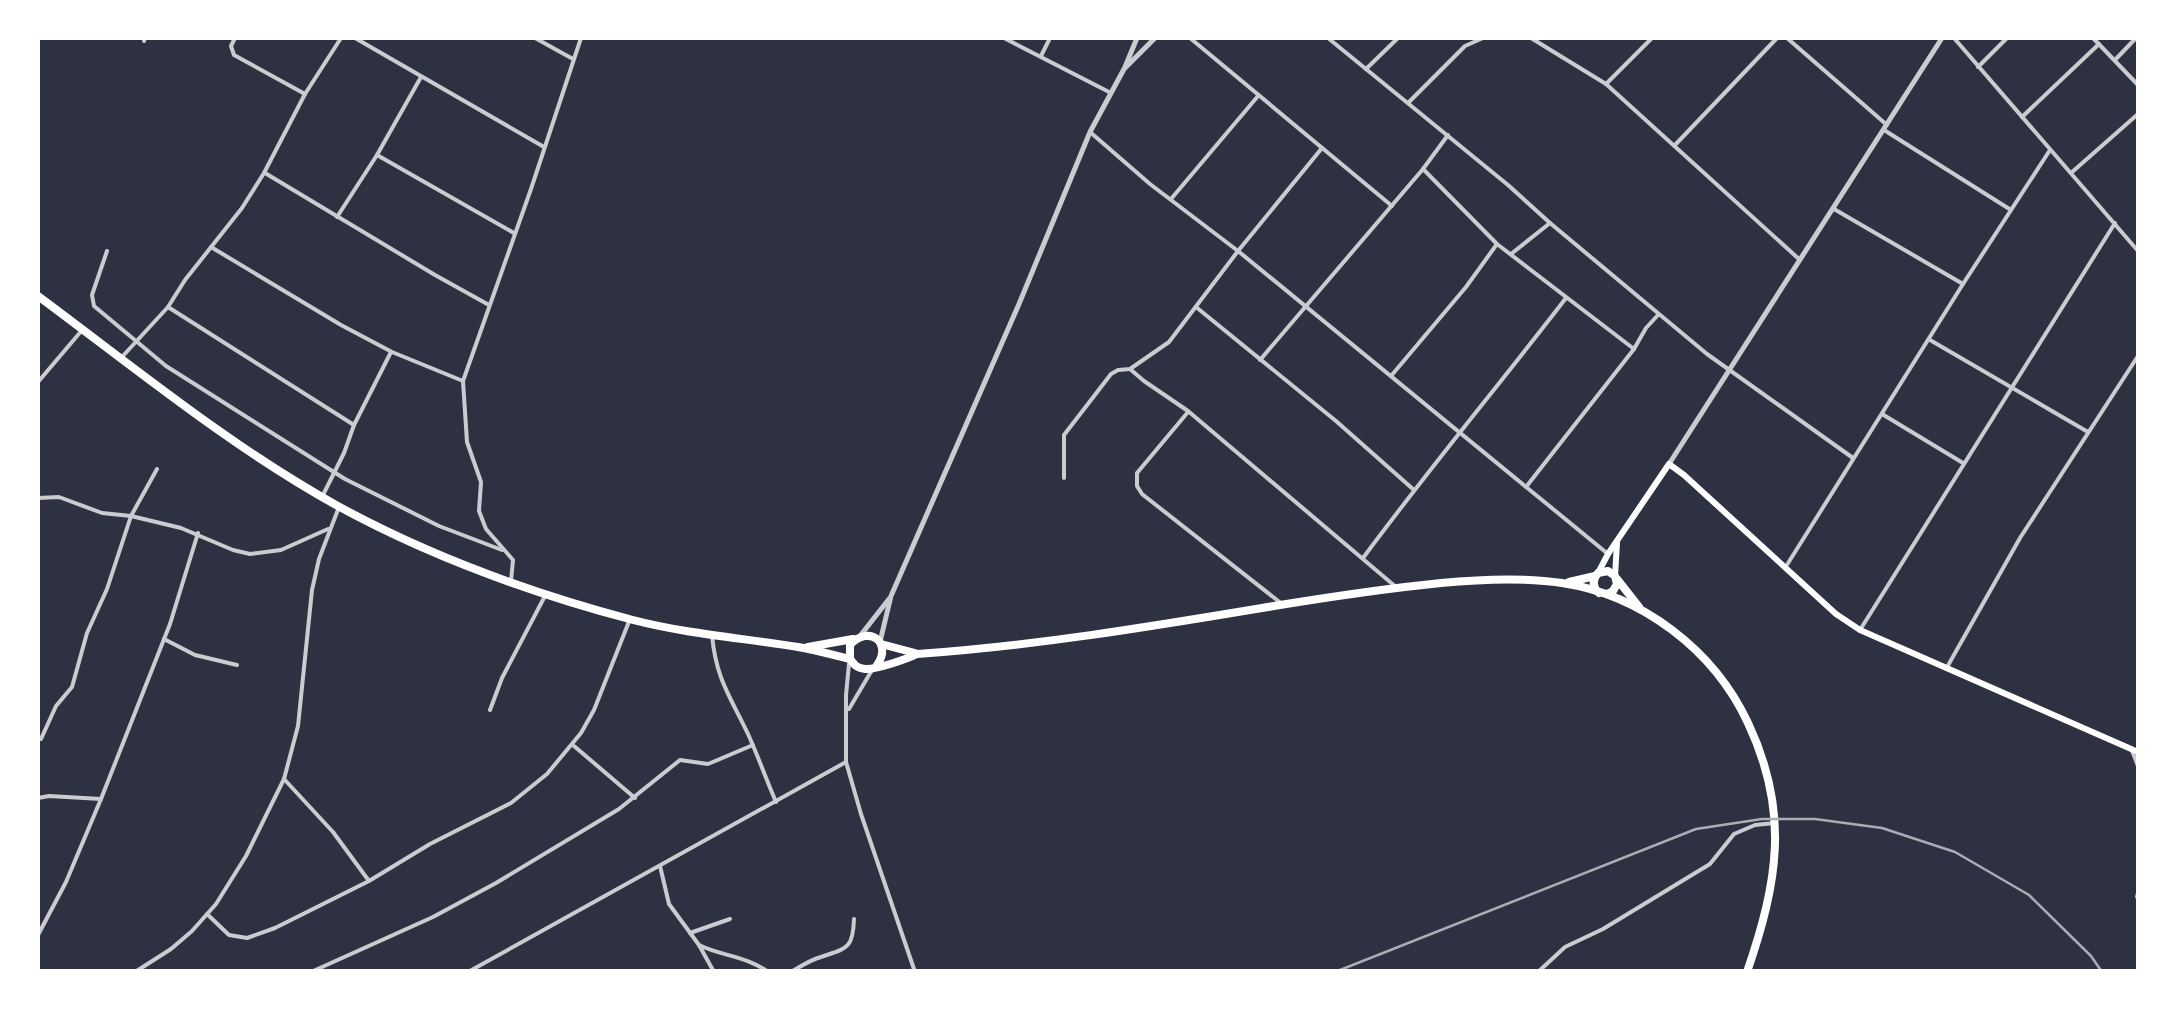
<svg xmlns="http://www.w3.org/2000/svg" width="2176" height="1009" viewBox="0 0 2176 1009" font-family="'Open Sans',sans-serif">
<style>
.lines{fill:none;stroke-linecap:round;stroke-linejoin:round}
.minor{stroke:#caccd0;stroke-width:4}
.tertiary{stroke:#caccd0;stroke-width:5}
.primary{stroke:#fff;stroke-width:6}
.trunk{stroke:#fff;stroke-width:8}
.rail{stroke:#abadb3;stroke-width:2.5}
</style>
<rect width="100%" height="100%" fill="#2d3142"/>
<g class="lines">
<g class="minor">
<polyline points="235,38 231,46 234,55 305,94"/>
<polyline points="355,38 544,147"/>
<polyline points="535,38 573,59"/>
<polyline points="1004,38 1111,93"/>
<polyline points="1190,38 1392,206"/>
<polyline points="1328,38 1508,185 1550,223 1707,354 1853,458"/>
<polyline points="1531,38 1606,84 1800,260"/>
<polyline points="1787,38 1887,125"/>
<polyline points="1954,38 2138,251"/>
<polyline points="2093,38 2138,85"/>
<polyline points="144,41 145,38"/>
<polyline points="1041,56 1050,38"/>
<polyline points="2115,60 2136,38"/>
<polyline points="1978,67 2007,38"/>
<polyline points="1366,69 1398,38"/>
<polyline points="1606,84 1652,38"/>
<polyline points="1408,103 1465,46 1483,38"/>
<polyline points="2022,117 2099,44"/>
<polyline points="1884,130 2011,210"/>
<polyline points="1090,132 1150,184 1238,251 1608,554"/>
<polyline points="1675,145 1777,38"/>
<polyline points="377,155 514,233"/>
<polyline points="1423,169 1497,244 1634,349"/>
<polyline points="265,173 435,275 489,305"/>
<polyline points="2071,173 2138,114"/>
<polyline points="1171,199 1258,96"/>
<polyline points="1834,209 1963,284"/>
<polyline points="337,217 377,155 421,77"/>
<polyline points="211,247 341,325 392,352 463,381"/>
<polyline points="107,251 92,295 94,306 166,366 345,479 439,526 502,550"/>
<polyline points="1511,254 1550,223"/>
<polyline points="168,307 354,425"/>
<polyline points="1196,307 1336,421 1414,490"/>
<polyline points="1930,340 2088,432"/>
<polyline points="121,358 168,307 185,280 242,208 264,173 305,94 341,38"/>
<polyline points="1260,360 1423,169 1448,135"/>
<polyline points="1130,369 1144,381 1188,411 1396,587"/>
<polyline points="1391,376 1466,287 1497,244"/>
<polyline points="38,382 83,329"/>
<polyline points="1188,412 1137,473 1137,486 1142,494 1282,604"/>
<polyline points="1882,414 1963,463"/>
<polyline points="1064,478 1064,435 1111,374 1118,370 1130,369 1169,342 1238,251 1322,148"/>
<polyline points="1526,487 1634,349 1646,328 1658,315"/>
<polyline points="322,497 344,453 354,425 391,352"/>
<polyline points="38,498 59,497 102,513 131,516 181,528 233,550 250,554 281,550 328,529"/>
<path d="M1363,558C1428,470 1499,385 1566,298"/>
<polyline points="1785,568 1963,284 2050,150"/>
<polyline points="511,581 513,560 486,529 479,511 481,482 467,442 463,381 531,189 581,38"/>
<polyline points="1860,630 2115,223"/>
<path d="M712,635C716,679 730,696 748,734C758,756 766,779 776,802"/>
<polyline points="164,639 195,655 237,665"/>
<polyline points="849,664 846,695 846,762 861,814 915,972"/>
<polyline points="1946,669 2020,538 2138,356"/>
<polyline points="849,709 872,670"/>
<polyline points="490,710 502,678 546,594"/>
<polyline points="41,739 56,706 72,687 87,633 107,589 131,516 157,469"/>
<polyline points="574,746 635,798"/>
<polyline points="2131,748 2138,766"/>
<polyline points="284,779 333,832 369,881"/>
<polyline points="38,798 49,796 101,799"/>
<polyline points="660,866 669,904 699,945 714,972"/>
<polyline points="2137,897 2138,893"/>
<polyline points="207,914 229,935 247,938 275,928 369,881 430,844 511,803 547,774 581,733 594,710 630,619"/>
<polyline points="690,933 730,919"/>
<polyline points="38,935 66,882 101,799 170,624 198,533"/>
<path d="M699,945C721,956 747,956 768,972"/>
<polyline points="135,972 171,949 192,931 216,904 246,856 284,779 298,726 312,590 319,559 339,507"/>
<polyline points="311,972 433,917 496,883 619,809 680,760 708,764 753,745"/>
<polyline points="468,972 846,762"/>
<path d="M791,972C801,966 810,960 821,957C847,948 853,949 854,919"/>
<polyline points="1538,972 1565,947 1603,929 1710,864 1734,834 1755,825 1775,823"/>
</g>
<g class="tertiary">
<polyline points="1125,67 1137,38"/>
<polyline points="1669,464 1942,38"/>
<polyline points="860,636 889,599"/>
<polyline points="880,642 891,596 1019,304 1090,132 1124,69 1155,38"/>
</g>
<g class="primary">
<polyline points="1598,573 1608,554 1669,464 1684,475 1836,614 1860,630 2138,752"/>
<polyline points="1615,576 1617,543"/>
</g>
<g class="trunk">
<path d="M38,296C135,368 230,446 336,505C429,556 531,593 633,620C687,634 743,638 798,647C816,650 833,655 850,659C855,665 856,668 865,669C875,670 907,659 917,654C1033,646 1148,627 1262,608C1322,598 1381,589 1441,583C1482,579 1522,577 1562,583C1642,595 1714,650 1748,723C1790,812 1778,882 1747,972"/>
<polyline points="1617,579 1639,607"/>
<polyline points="1569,582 1595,576"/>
<path d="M1599,593C1592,587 1592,580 1598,573L1608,571L1615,576L1617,584L1613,591L1607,594"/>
<polyline points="881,644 915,653"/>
<polyline points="808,647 853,639"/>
<path d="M850,659V645C869,624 893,643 877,665"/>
</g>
<polyline class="rail" points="1335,972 1696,829 1762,819 1815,819 1882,828 1955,852 2029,895 2091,956 2102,972"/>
</g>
<rect width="2176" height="1009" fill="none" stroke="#ffffff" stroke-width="80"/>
</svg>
